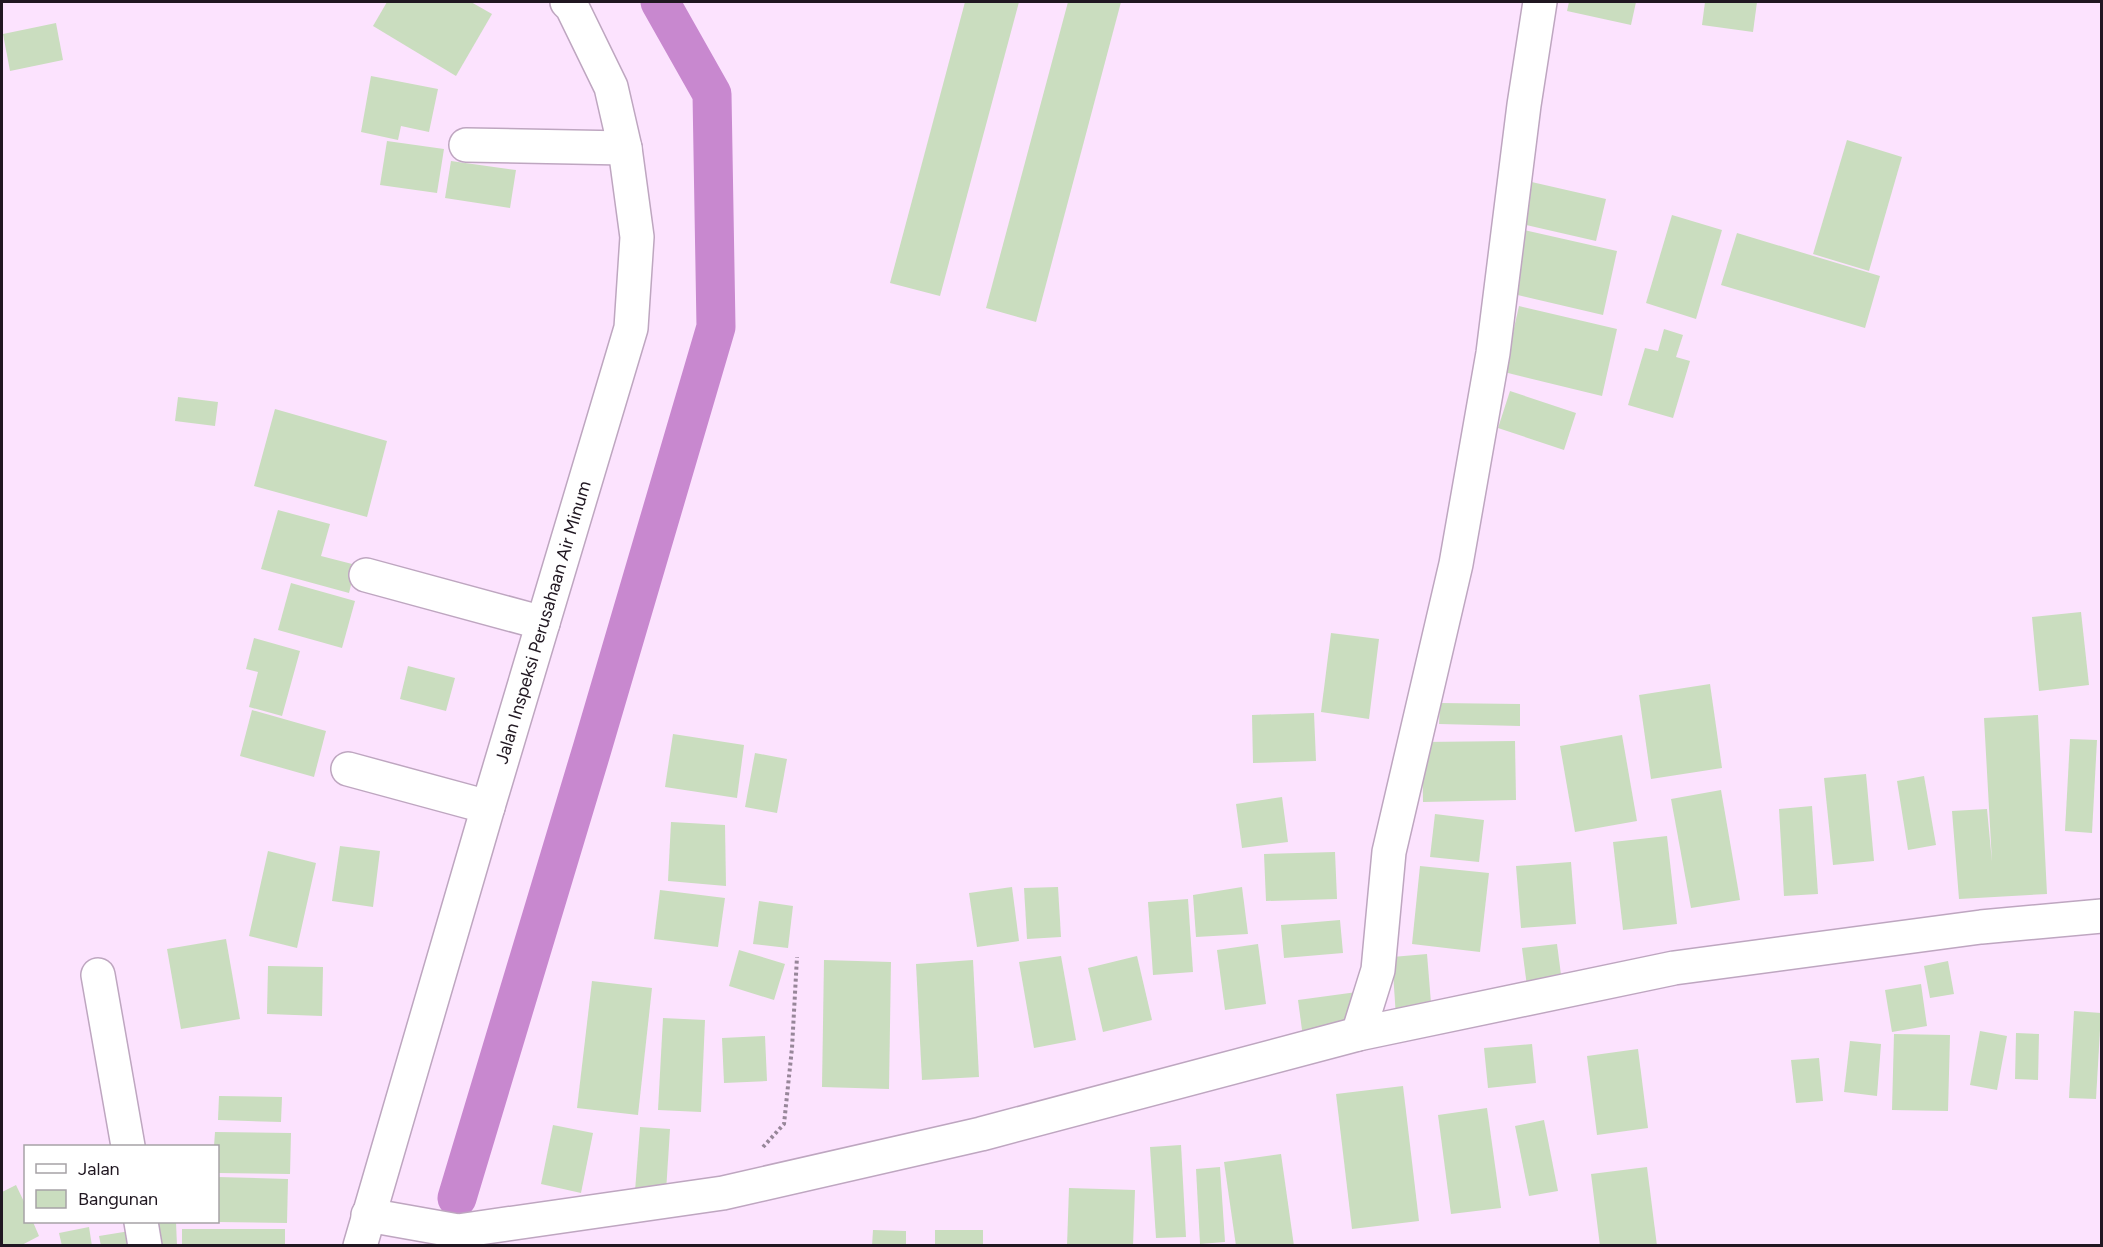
<svg xmlns="http://www.w3.org/2000/svg" width="2103" height="1247" viewBox="0 0 2103 1247" font-family="Figtree,sans-serif">
<style>
.lines{fill:none;stroke-linecap:round;stroke-linejoin:round}
.canal{stroke:#c888cf;stroke-width:39}
.building{fill:#caddbf}
.minor-casing{stroke:#bea6c0;stroke-width:36}
.path{stroke:#978699;stroke-width:4;stroke-dasharray:3 3;stroke-linecap:butt}
.minor{stroke:#fff;stroke-width:33}
.labels{text-anchor:middle;dominant-baseline:central;stroke-width:4.5;stroke-linejoin:round;paint-order:stroke}
.street-label{font-size:18px;fill:#201721;stroke:#fff}
</style>
<rect width="100%" height="100%" fill="#fce3fe"/>
<g class="lines">
<polyline class="canal" points="457,1198 592,749 716,327 712,94 660,2"/>
</g>
<g class="building">
<polygon points="387,2 471,2 492,14 456,76 373,26"/>
<polygon points="965,2 1019,2 940,296 890,283"/>
<polygon points="1068,2 1121,2 1036,322 986,308"/>
<polygon points="1569,2 1636,2 1631,25 1567,11"/>
<polygon points="1705,2 1757,2 1753,32 1702,25"/>
<polygon points="56,23 63,60 10,71 3,34"/>
<polygon points="371,76 438,89 429,132 401,126 398,140 361,132"/>
<polygon points="1847,140 1902,157 1869,271 1813,254"/>
<polygon points="387,141 444,149 437,193 380,185"/>
<polygon points="451,161 516,170 510,208 445,198"/>
<polygon points="1523,180 1606,199 1596,241 1513,222"/>
<polygon points="1672,215 1722,230 1696,319 1646,303"/>
<polygon points="1519,229 1617,251 1603,315 1505,292"/>
<polygon points="1737,233 1880,276 1865,328 1721,285"/>
<polygon points="1519,306 1617,329 1602,396 1504,372"/>
<polygon points="1664,329 1683,335 1676,357 1690,361 1673,418 1628,405 1645,348 1658,351"/>
<polygon points="1510,391 1576,413 1564,450 1498,428"/>
<polygon points="178,397 218,402 215,426 175,421"/>
<polygon points="275,409 387,441 367,517 254,486"/>
<polygon points="278,510 330,524 321,556 356,565 349,593 261,569"/>
<polygon points="291,583 355,601 342,648 278,630"/>
<polygon points="2081,612 2089,685 2039,691 2032,617"/>
<polygon points="1331,633 1379,639 1369,719 1321,712"/>
<polygon points="254,638 300,651 282,716 249,707 258,672 246,669"/>
<polygon points="408,666 455,678 446,711 400,699"/>
<polygon points="1710,684 1722,768 1651,779 1639,695"/>
<polygon points="1440,703 1520,704 1520,726 1439,724"/>
<polygon points="252,710 326,731 314,777 240,756"/>
<polygon points="1314,713 1316,761 1253,763 1252,715"/>
<polygon points="2038,715 2047,894 1959,899 1952,811 1987,809 1992,862 1984,718"/>
<polygon points="673,734 744,745 737,798 665,787"/>
<polygon points="1622,735 1637,821 1575,832 1560,746"/>
<polygon points="2070,739 2097,740 2092,833 2065,831"/>
<polygon points="1515,741 1516,800 1423,802 1422,742"/>
<polygon points="755,753 787,759 777,813 745,807"/>
<polygon points="1866,774 1874,861 1833,865 1824,778"/>
<polygon points="1924,776 1936,845 1908,850 1897,781"/>
<polygon points="1721,790 1740,900 1691,908 1671,799"/>
<polygon points="1282,797 1288,842 1242,848 1236,804"/>
<polygon points="1812,806 1818,894 1784,896 1779,809"/>
<polygon points="1435,814 1484,820 1479,862 1430,857"/>
<polygon points="671,822 725,825 726,886 668,881"/>
<polygon points="1667,836 1677,924 1623,930 1613,842"/>
<polygon points="340,846 380,851 373,907 332,901"/>
<polygon points="268,851 316,863 297,948 249,936"/>
<polygon points="1335,852 1337,899 1266,901 1264,854"/>
<polygon points="1571,862 1576,924 1521,928 1516,866"/>
<polygon points="1420,866 1489,873 1480,952 1412,944"/>
<polygon points="1012,887 1019,941 977,947 969,893"/>
<polygon points="1058,887 1061,937 1027,939 1024,888"/>
<polygon points="1242,887 1248,934 1196,937 1193,895"/>
<polygon points="660,890 725,898 718,947 654,939"/>
<polygon points="1188,899 1193,972 1153,975 1148,902"/>
<polygon points="759,901 793,906 788,948 753,944"/>
<polygon points="1340,920 1343,953 1284,958 1281,925"/>
<polygon points="226,939 240,1019 181,1029 167,949"/>
<polygon points="1258,944 1266,1004 1225,1010 1217,950"/>
<polygon points="1557,944 1563,990 1528,994 1522,948"/>
<polygon points="739,950 785,964 774,1000 729,986"/>
<polygon points="1427,954 1432,1015 1396,1017 1392,957"/>
<polygon points="1061,956 1076,1040 1034,1048 1019,962"/>
<polygon points="1137,956 1152,1020 1103,1032 1088,968"/>
<polygon points="824,960 891,962 889,1089 822,1087"/>
<polygon points="973,960 979,1077 922,1080 916,964"/>
<polygon points="1948,961 1954,994 1930,998 1924,966"/>
<polygon points="268,966 323,967 322,1016 267,1014"/>
<polygon points="592,981 652,988 638,1115 577,1108"/>
<polygon points="1921,984 1927,1026 1892,1032 1885,990"/>
<polygon points="1357,992 1363,1037 1304,1045 1298,1000"/>
<polygon points="2074,1011 2101,1013 2096,1099 2069,1098"/>
<polygon points="663,1018 705,1020 701,1112 658,1110"/>
<polygon points="1980,1031 2007,1036 1997,1090 1970,1085"/>
<polygon points="2016,1033 2039,1034 2038,1080 2015,1079"/>
<polygon points="1894,1034 1950,1035 1948,1111 1892,1110"/>
<polygon points="765,1036 767,1081 724,1083 722,1038"/>
<polygon points="1850,1041 1881,1044 1877,1096 1844,1092"/>
<polygon points="1532,1044 1536,1083 1488,1088 1484,1048"/>
<polygon points="1638,1049 1648,1128 1597,1135 1587,1056"/>
<polygon points="1819,1058 1823,1101 1796,1103 1791,1060"/>
<polygon points="1403,1086 1419,1221 1352,1229 1336,1094"/>
<polygon points="219,1096 282,1097 281,1122 218,1120"/>
<polygon points="1487,1108 1501,1208 1451,1214 1438,1115"/>
<polygon points="1544,1120 1558,1191 1529,1196 1515,1126"/>
<polygon points="553,1125 593,1133 581,1193 541,1184"/>
<polygon points="640,1127 670,1129 666,1192 635,1191"/>
<polygon points="215,1132 291,1133 290,1174 218,1173 218,1146 214,1146"/>
<polygon points="1181,1145 1186,1237 1156,1238 1150,1147"/>
<polygon points="1281,1154 1294,1246 1236,1246 1224,1162"/>
<polygon points="1220,1167 1225,1242 1200,1244 1196,1169"/>
<polygon points="1647,1167 1657,1246 1600,1246 1591,1174"/>
<polygon points="218,1177 288,1179 287,1223 218,1222"/>
<polygon points="16,1185 26,1206 26,1222 33,1222 39,1236 20,1246 2,1246 2,1192"/>
<polygon points="1069,1188 1135,1190 1133,1246 1067,1246"/>
<polygon points="152,1222 176,1222 177,1246 152,1246"/>
<polygon points="89,1227 92,1246 62,1246 59,1233"/>
<rect x="182" y="1229" width="103" height="17"/>
<polygon points="136,1230 138,1246 101,1246 99,1236"/>
<polygon points="873,1230 906,1231 906,1246 872,1246"/>
<rect x="935" y="1230" width="48" height="16"/>
</g>
<g class="lines">
<defs>
<g id="minor">
<polyline points="466,145 625,148"/>
<polyline points="366,575 543,623"/>
<polyline points="348,769 488,807"/>
<polyline points="98,975 128,1146"/>
<polyline points="1358,1034 1378,970 1389,852 1456,564 1493,353 1524,105 1540,2"/>
<polyline points="368,1215 458,1231 723,1193 981,1134 1358,1034 1674,968 1981,927 2102,916"/>
<polyline points="141,1222 145,1246"/>
<path id="s1" d="M360,1246L488,807L631,328L637,237L625,148L611,87L572,7L567,2"/>
</g>
</defs>
<use href="#minor" class="minor-casing"/>
<polyline class="path" points="763,1147 784,1124 792,1048 797,957"/>
<use href="#minor" class="minor"/>
</g>
<g class="labels">
<g class="street-label">
<text stroke="none"><textPath href="#s1" startOffset="650">Jalan Inspeksi Perusahaan Air Minum</textPath></text>
</g>
</g>
<rect width="2103" height="1247" fill="none" stroke="#201721" stroke-width="6"/>
<rect x="24" y="1145" width="195" height="78" fill="#ffffff" stroke="#a6a2a6" stroke-width="1.5"/>
<rect x="36" y="1164" width="30" height="9" fill="#ffffff" stroke="#a6a2a6" stroke-width="1.5"/>
<text x="78" y="1175" font-size="18" fill="#201721">Jalan</text>
<rect x="36" y="1190" width="30" height="18" fill="#caddbf" stroke="#a6a2a6" stroke-width="1.5"/>
<text x="78" y="1205" font-size="18" fill="#201721">Bangunan</text>
</svg>
